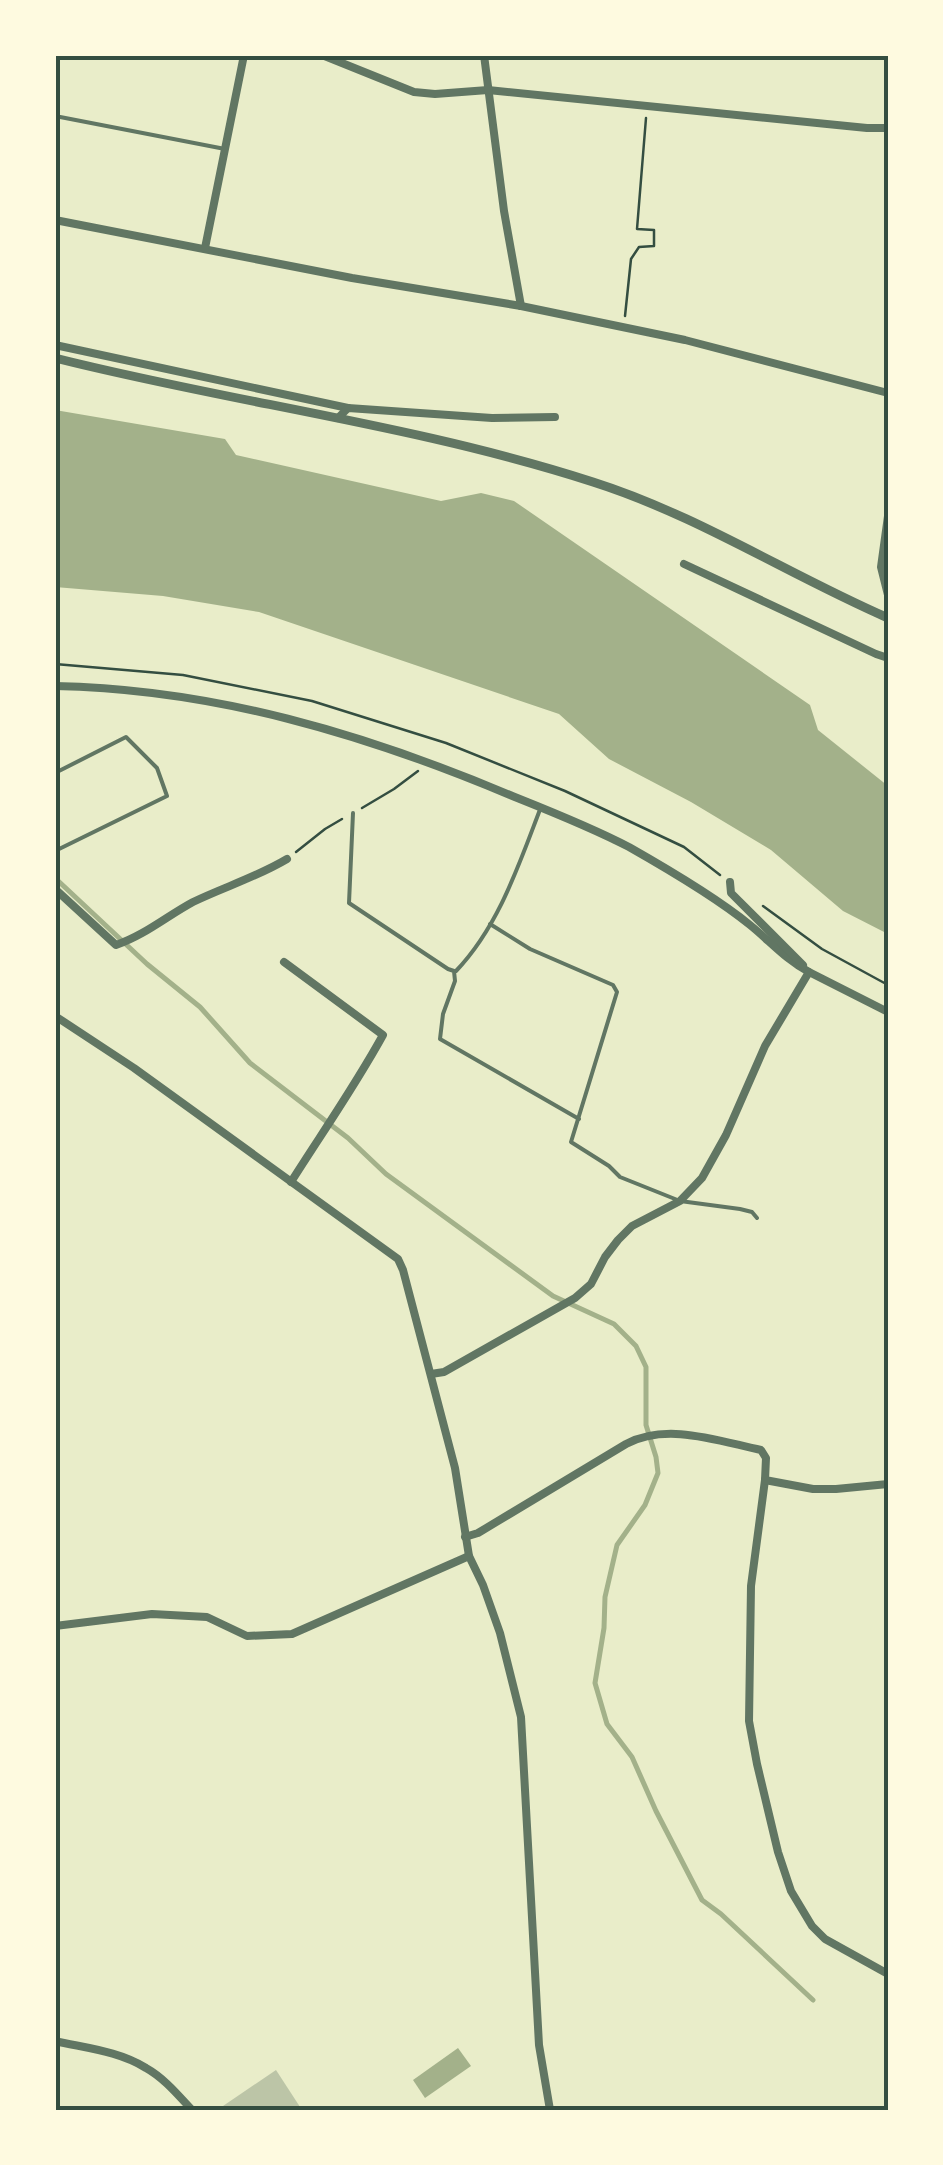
<svg xmlns="http://www.w3.org/2000/svg" width="943" height="2165" viewBox="0 0 943 2165" font-family="'Source Serif 4',serif">
<style>
.water{fill:#a3b18a}
.lines{fill:none;stroke-linecap:round;stroke-linejoin:round}
.stream{stroke:#a3b18a;stroke-width:5}
.building{fill:#bcc5a7}
.path{stroke:#344e41;stroke-width:2.5}
.service{stroke:#617663;stroke-width:4}
.minor{stroke:#617663;stroke-width:8}
.tertiary{stroke:#617663;stroke-width:9}
.neatline{fill:none;stroke:#344e41;stroke-width:4}
</style>
<rect width="100%" height="100%" fill="#e9edc9"/>
<g class="water">
<polygon points="55,410 225,439 236,455 441,501 481,493 514,501 810,705 818,730 888,786 888,934 843,911 771,850 691,802 609,759 559,714 259,612 163,596 55,587"/>
<polygon points="458,2048 471,2066 425,2098 413,2080"/>
</g>
<g class="lines">
<polyline class="stream" points="55,878 147,964 200,1007 250,1063 348,1138 386,1174 553,1296 614,1324 636,1346 646,1367 646,1425 656,1457 658,1473 645,1505 617,1545 605,1597 604,1628 595,1683 607,1724 632,1757 656,1811 702,1900 721,1914 813,2000"/>
</g>
<polygon class="building" points="276,2070 302,2110 225,2110 223,2106"/>
<g class="lines">
<g class="path">
<polyline points="625,316 631,259 639,247 654,246 654,230 637,229 646,118"/>
<polyline points="55,664 183,675 312,701 446,743 565,791 684,847 720,875"/>
<polyline points="362,808 394,789 418,771"/>
<polyline points="296,852 325,829 342,819"/>
<polyline points="763,906 822,949 888,985"/>
</g>
<g class="service">
<polyline points="55,116 225,149"/>
<polyline points="55,773 126,737 157,768 167,796 55,851"/>
<polyline points="353,813 349,903 448,969 454,971 455,981 443,1014 440,1039 579,1119"/>
<polyline points="490,924 530,949 613,985 617,992 571,1142 609,1166 620,1177 680,1201 740,1209 752,1212 757,1218"/>
<path d="M456,971C499,926 519,864 541,807"/>
</g>
<g class="minor">
<polyline points="322,55 414,92 435,94 488,90 867,128 888,128"/>
<polyline points="484,55 504,211 521,306"/>
<polyline points="55,220 352,278 521,306 685,340 888,393"/>
<polyline points="205,248 244,55"/>
<polyline points="55,345 348,408"/>
<polyline points="338,418 348,408 492,418 555,417"/>
<polyline points="888,516 881,567 888,595"/>
<polyline points="684,564 876,654 888,658"/>
<path d="M55,686C214,689 365,734 510,795C550,811 591,827 629,847C666,868 717,898 750,925C771,942 785,959 809,972"/>
<polyline points="730,882 731,893 803,965"/>
<path d="M55,889L116,945C145,935 167,916 193,902C224,887 257,877 287,859"/>
<path d="M284,962L383,1035C355,1086 322,1133 291,1182"/>
<polyline points="55,1016 134,1068 398,1259 403,1270 455,1468 469,1556 483,1585 500,1633 521,1717 539,2045 550,2110"/>
<polyline points="431,1374 444,1372 575,1298 591,1284 605,1257 618,1240 632,1226 680,1201 702,1178 726,1135 765,1046 809,972 888,1012"/>
<polyline points="765,1480 751,1586 749,1721 757,1764 778,1852 791,1891 812,1926 825,1939 888,1974"/>
<path d="M465,1537L478,1533L626,1444C667,1422 718,1441 761,1450L766,1458L765,1480L813,1489H836L888,1484"/>
<polyline points="55,1626 152,1614 207,1617 247,1636 292,1634 469,1556"/>
<path d="M55,2041C85,2048 119,2051 146,2068C164,2078 178,2095 192,2110"/>
</g>
<path class="tertiary" d="M55,358C233,403 417,425 593,482C697,515 789,575 888,618"/>
</g>
<rect width="943" height="2165" fill="none" stroke="#fefae0" stroke-width="115"/>
<rect x="58" y="58" width="828" height="2050" class="neatline"/>
</svg>
